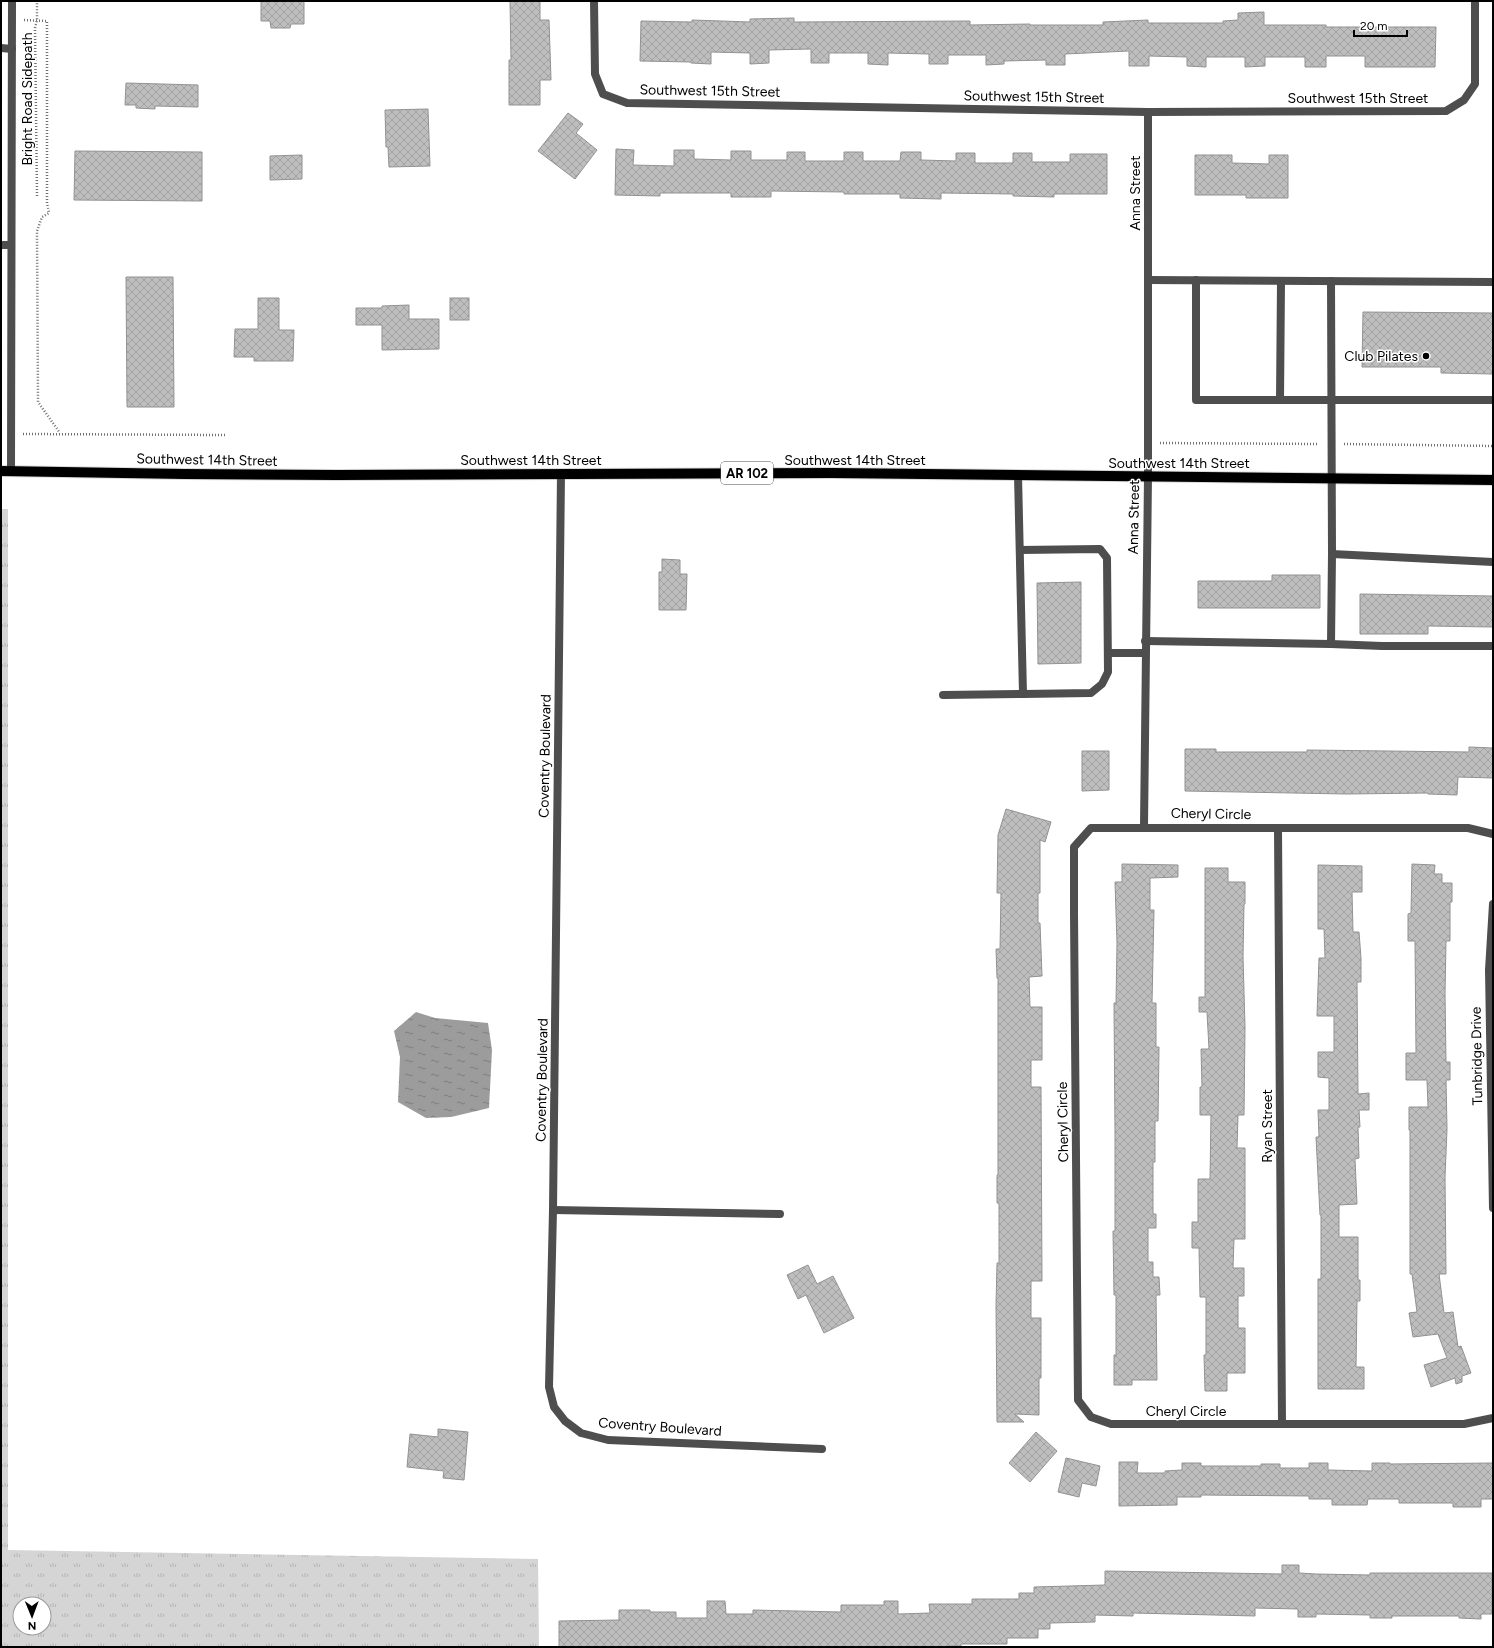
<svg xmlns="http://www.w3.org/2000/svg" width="1494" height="1648" viewBox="0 0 1494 1648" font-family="Figtree,sans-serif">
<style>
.grass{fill:url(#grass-tufts);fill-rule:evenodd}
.water{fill:url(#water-ripples)}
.building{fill:url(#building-cross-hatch);stroke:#929292}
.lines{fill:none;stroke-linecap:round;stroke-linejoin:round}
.primary-casing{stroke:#dbdbdb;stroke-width:12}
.path{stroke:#707070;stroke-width:2.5;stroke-dasharray:1 2;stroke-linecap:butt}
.lane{stroke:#4e4e4e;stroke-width:8}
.street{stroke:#4e4e4e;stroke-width:8}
.primary{stroke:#000;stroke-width:10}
.poi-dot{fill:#000;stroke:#fff;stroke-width:1.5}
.labels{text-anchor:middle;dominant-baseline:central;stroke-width:3;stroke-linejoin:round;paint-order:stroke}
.shield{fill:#fff;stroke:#4c4c4c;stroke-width:1}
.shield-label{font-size:13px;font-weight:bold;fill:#000}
.street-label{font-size:14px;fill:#000;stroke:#fff}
.poi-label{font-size:14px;fill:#000;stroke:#fff;text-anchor:end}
</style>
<defs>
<pattern id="grass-tufts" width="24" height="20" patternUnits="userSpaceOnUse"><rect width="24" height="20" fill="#d5d5d5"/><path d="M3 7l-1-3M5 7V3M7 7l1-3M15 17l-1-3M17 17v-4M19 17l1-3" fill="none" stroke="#b5b5b5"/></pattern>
<pattern id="water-ripples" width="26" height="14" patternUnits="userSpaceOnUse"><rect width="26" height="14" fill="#9c9c9c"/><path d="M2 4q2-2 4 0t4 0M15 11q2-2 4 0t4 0" fill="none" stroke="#7d7d7d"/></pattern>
<pattern id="building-cross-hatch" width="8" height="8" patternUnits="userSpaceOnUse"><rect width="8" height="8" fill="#bebebe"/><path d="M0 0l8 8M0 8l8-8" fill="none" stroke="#a2a2a2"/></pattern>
</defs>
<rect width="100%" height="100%" fill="#fff"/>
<path class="grass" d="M1,509H8V1550L538,1559L539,1647H1ZM20,1604H44V1628H20Z"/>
<polygon class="water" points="416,1012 435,1018 488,1023 492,1050 489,1108 451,1117 426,1118 398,1102 400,1057 394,1031"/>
<g class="building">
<polygon points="261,1 304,1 304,24 291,24 290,28 271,28 270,21 261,21"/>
<polygon points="510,1 540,1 540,20 549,20 551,80 540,80 540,105 509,105 509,60 511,60"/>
<polygon points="1264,12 1264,25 1326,25 1326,27 1436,27 1435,67 1365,67 1365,56 1326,56 1326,67 1305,67 1305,57 1265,57 1265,66 1245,67 1245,57 1206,57 1206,67 1187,66 1187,57 1149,56 1149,66 1129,66 1129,51 1065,54 1065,65 1046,65 1046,60 1004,61 1004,64 986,65 986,55 948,55 948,64 929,64 929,54 888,53 888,65 868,64 868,53 829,53 829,63 811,63 811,49 769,50 769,63 750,64 750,53 711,52 711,64 691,63 691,62 640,61 641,21 692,22 692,20 750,22 750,19 794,18 794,22 970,21 970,25 1030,24 1030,25 1103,25 1103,22 1148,20 1148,23 1223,23 1223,21 1238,20 1238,13"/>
<polygon points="126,83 198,85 198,107 155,106 155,109 136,108 136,105 125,105"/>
<polygon points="428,109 430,166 389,167 388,147 386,147 385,110"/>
<polygon points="568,113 583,124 576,133 597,150 575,179 538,151"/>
<polygon points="616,149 634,150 633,165 674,166 674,150 694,150 694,159 731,160 731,151 751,151 751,160 787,160 787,152 805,152 805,161 844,161 844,152 863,152 863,161 900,161 901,152 921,152 921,160 956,161 956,153 975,153 975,163 1013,163 1013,153 1032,153 1032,162 1070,162 1070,154 1107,154 1107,194 1054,194 1054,197 1013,196 1013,194 941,193 941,199 900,198 900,194 844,194 844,192 771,191 771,197 731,197 731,193 660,193 660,196 615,195"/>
<polygon points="75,151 202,152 202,201 74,200"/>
<polygon points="302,155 302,179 270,180 270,156"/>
<polygon points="1195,155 1232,155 1232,163 1269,164 1269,155 1288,155 1288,198 1246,198 1246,195 1195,195"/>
<polygon points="126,277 173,277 174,407 127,407"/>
<polygon points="258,298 279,298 279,330 294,330 293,361 254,361 254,357 234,357 235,329 258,329"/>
<rect x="450" y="298" width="19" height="22"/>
<polygon points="409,305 409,319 439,319 439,349 382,350 382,325 356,325 356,308 382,308 382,306"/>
<polygon points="1363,312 1493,313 1493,374 1441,373 1441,367 1362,367"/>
<polygon points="662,559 680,560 680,574 687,574 686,610 659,610 659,572 662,572"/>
<polygon points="1272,575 1320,575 1320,608 1198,608 1198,581 1272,581"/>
<polygon points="1081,582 1081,663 1038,664 1037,583"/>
<polygon points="1360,594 1493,596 1493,627 1428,626 1428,634 1360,634"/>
<polygon points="1469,747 1493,748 1493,778 1458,777 1457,795 1428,794 1428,793 1346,794 1185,791 1185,749 1216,749 1216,752 1307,752 1307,750 1469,752"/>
<polygon points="1082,751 1109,751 1109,790 1082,791"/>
<polygon points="1006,809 1051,822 1045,842 1040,840 1040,893 1038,893 1038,923 1040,923 1042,976 1029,977 1030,1007 1042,1007 1042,1060 1031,1060 1031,1087 1041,1087 1042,1281 1031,1281 1031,1318 1041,1318 1041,1378 1039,1378 1039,1415 1015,1414 1024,1422 997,1422 996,1305 997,1263 999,1263 999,1203 997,1203 997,1175 998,1175 998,978 997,978 996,949 1000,949 1001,893 997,893 998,835"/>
<polygon points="1122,864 1178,865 1178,877 1150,878 1150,910 1154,910 1152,1003 1156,1003 1156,1047 1159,1047 1158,1121 1155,1121 1155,1162 1153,1162 1153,1214 1156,1214 1156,1228 1148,1228 1148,1262 1153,1262 1153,1277 1159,1277 1160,1295 1156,1295 1157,1380 1132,1380 1132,1385 1114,1385 1114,1355 1116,1355 1116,1295 1114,1295 1113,1231 1115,1231 1115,1133 1114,1003 1116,1003 1117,943 1115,882 1122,882"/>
<polygon points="1412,864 1435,865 1434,874 1442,874 1442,883 1452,883 1452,902 1450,902 1450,941 1446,941 1445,994 1446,1062 1450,1062 1450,1080 1446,1080 1447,1129 1445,1177 1446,1274 1439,1274 1444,1313 1453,1312 1458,1347 1461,1346 1471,1373 1462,1376 1462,1382 1456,1384 1455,1378 1431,1387 1424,1365 1447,1358 1438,1334 1413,1337 1409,1313 1417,1312 1412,1274 1410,1274 1410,1130 1409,1130 1409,1107 1428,1107 1427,1080 1406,1080 1406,1053 1416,1053 1415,941 1408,941 1408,914 1411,913"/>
<polygon points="1318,865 1362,866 1362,892 1352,892 1353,932 1359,932 1361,958 1361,982 1357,982 1358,1094 1369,1093 1369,1110 1359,1110 1360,1127 1358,1127 1359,1158 1355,1159 1357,1204 1339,1205 1339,1237 1358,1237 1358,1280 1360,1280 1360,1301 1357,1301 1356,1367 1364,1367 1364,1389 1318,1389 1318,1279 1321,1279 1321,1215 1320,1215 1316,1137 1319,1137 1318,1110 1329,1110 1329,1078 1318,1077 1318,1052 1334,1052 1334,1016 1317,1016 1319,958 1325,958 1324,929 1318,929"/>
<polygon points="1205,868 1228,868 1228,882 1245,882 1245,904 1244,904 1243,956 1245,1027 1244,1115 1238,1115 1237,1148 1245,1148 1245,1239 1234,1239 1233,1268 1244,1268 1244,1296 1238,1296 1238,1328 1245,1328 1245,1373 1227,1373 1227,1391 1205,1391 1204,1355 1206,1355 1206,1297 1200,1297 1199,1248 1192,1248 1192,1222 1198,1222 1198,1179 1210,1179 1211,1115 1200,1115 1200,1087 1202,1087 1201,1049 1209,1049 1207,1012 1199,1012 1199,997 1205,997"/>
<polygon points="808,1265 817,1284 833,1276 854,1318 824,1333 806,1295 798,1299 787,1275"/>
<polygon points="438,1429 468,1432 464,1480 443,1478 444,1471 407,1467 410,1434 438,1437"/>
<polygon points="1036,1432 1057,1451 1030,1482 1009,1463"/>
<polygon points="1066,1458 1100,1466 1096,1486 1082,1483 1079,1497 1058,1492"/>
<polygon points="1119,1462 1138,1462 1137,1473 1165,1473 1165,1471 1182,1470 1182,1463 1201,1463 1201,1466 1261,1466 1261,1464 1280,1464 1280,1468 1309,1468 1309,1463 1328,1463 1328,1470 1372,1471 1372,1463 1390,1463 1390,1464 1493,1463 1493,1499 1481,1499 1481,1507 1453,1507 1453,1503 1399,1503 1399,1499 1368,1499 1367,1505 1332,1505 1332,1499 1309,1499 1309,1496 1201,1495 1201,1497 1177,1497 1177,1505 1119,1506"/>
<polygon points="1282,1565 1299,1565 1299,1573 1316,1574 1370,1575 1370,1573 1492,1573 1492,1614 1481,1614 1481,1619 1459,1618 1459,1616 1392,1616 1392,1618 1370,1618 1370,1615 1316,1614 1316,1617 1298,1617 1298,1609 1255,1608 1255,1616 1133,1613 1133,1616 1095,1615 1095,1622 1050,1623 1050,1629 1038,1629 1038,1638 1007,1638 1007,1644 961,1644 961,1646 948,1646 948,1647 764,1647 764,1646 726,1646 726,1647 559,1647 559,1621 619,1620 619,1610 650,1610 650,1612 676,1612 676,1618 707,1618 707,1601 725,1601 726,1614 753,1614 753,1610 841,1612 841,1605 884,1605 884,1601 898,1601 898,1614 930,1613 929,1604 972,1604 972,1599 1019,1599 1019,1593 1034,1593 1034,1587 1105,1585 1105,1571 1282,1574"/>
</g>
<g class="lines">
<defs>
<polyline id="primary" points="1,471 184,474 337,475 831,473 1493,480"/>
</defs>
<use href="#primary" class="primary-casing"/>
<g class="path">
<polyline points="24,20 47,21 47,203 49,213 42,217 37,231 38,402 60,433"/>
<polyline points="37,196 35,28 37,20 37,1"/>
<polyline points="23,434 225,435"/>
<polyline points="1160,443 1319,444"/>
<polyline points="1344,444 1493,446"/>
</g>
<g class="lane">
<polyline points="1,48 12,49"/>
<polyline points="1,245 10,245"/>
<polyline points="1148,280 1493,282"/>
<polyline points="1196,280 1196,400 1493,400"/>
<polyline points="1331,281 1332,554 1493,562"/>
<polyline points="1280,400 1281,281"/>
<polyline points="1018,475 1023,694 1091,693 1102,684 1108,672 1107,558 1100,549 1020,550"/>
<polyline points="1145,641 1331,644 1332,554"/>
<polyline points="1331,644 1382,646 1493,646"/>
<polyline points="1108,653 1145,653"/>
<polyline points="943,695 1023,694"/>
</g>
<g class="street">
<polyline points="594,1 595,74 603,94 627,103 1148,112 1446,111 1464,100 1475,84 1475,1"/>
<polyline points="11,471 12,1"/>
<polyline points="561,473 553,1210 549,1387 554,1407 565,1421 581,1433 608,1440 822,1449"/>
<polyline points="1144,827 1148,476 1148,112"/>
<polyline points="1278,828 1282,1424"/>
<polyline points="1493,834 1468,828 1091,828 1074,847 1074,913 1078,1400 1091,1417 1111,1424 1464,1424 1493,1418"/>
<polyline points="1493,904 1489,970 1493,1208"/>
<polyline points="553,1210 780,1214"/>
</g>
<use href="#primary" class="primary"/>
</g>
<circle class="poi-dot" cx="1426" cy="356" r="4"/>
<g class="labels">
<rect class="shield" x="721" y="462" width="52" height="22" rx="3"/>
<g class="shield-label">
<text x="747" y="473">AR 102</text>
</g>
<g class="street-label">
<text transform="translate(710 91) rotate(1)">Southwest 15th Street</text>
<text transform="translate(1034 97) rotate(1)">Southwest 15th Street</text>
<text x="1358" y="98">Southwest 15th Street</text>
<text transform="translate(27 99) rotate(-90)">Bright Road Sidepath</text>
<text transform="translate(1135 193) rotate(-90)">Anna Street</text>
<text transform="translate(207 460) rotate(1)">Southwest 14th Street</text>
<text x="531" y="460">Southwest 14th Street</text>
<text x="855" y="460">Southwest 14th Street</text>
<text x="1179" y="463">Southwest 14th Street</text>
<text transform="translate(1134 517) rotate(-89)">Anna Street</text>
<text transform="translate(545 756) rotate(-89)">Coventry Boulevard</text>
<text transform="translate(1211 814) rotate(1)">Cheryl Circle</text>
<text transform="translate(1477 1056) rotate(-91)">Tunbridge Drive</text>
<text transform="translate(542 1080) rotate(-89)">Coventry Boulevard</text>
<text transform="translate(1063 1122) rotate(-91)">Cheryl Circle</text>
<text transform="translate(1267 1126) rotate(-90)">Ryan Street</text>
<text x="1186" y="1411">Cheryl Circle</text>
<text transform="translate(660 1427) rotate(4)">Coventry Boulevard</text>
</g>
<g class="poi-label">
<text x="1418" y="356">Club Pilates</text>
</g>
</g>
<rect width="1494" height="1648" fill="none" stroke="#000000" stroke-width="4"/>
<g transform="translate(32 1616) rotate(179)"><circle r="19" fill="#ffffff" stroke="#999999"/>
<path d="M0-3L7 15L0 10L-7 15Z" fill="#000000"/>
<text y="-6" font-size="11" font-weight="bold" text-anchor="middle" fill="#000000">N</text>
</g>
<path d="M1354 30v6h53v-6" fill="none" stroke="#000000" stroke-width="2"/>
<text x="1360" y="30" font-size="12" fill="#000000" stroke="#ffffff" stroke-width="3" paint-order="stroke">20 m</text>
</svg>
